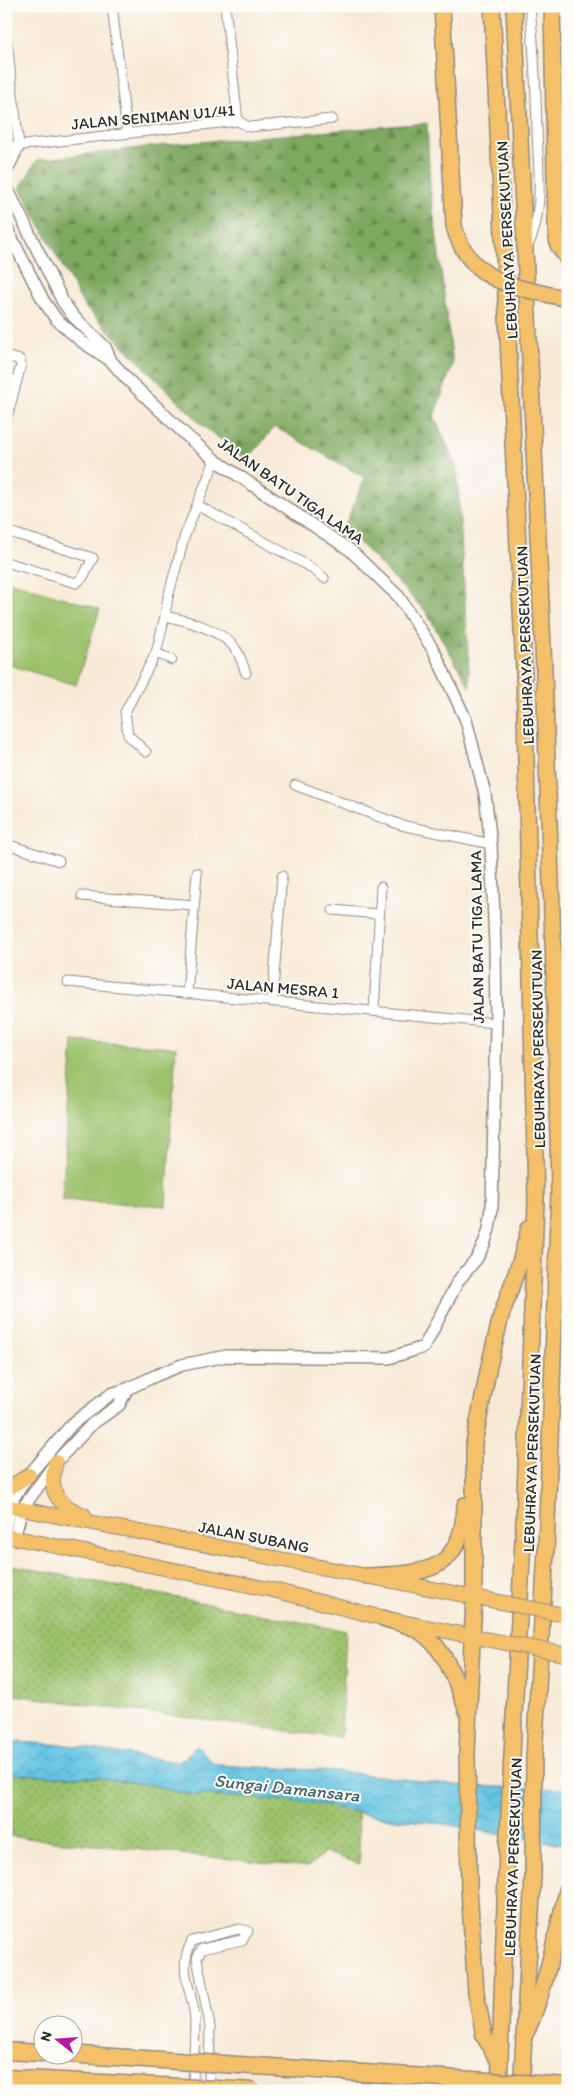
<svg xmlns="http://www.w3.org/2000/svg" width="574" height="2097" viewBox="0 0 574 2097" font-family="Itim,sans-serif">
<style>
.grass{fill:url(#grass-dots);stroke:#64764c}
.forest{fill:url(#forest-firs);stroke:#546a46}
.pitch{fill:#9dc26d;stroke:#64764c}
.water{fill:url(#water-waves);stroke:#487887}
.lines{fill:none;stroke-linecap:round;stroke-linejoin:round}
.minor-casing{stroke:#928a80;stroke-width:11}
.tertiary-casing{stroke:#928a80;stroke-width:14}
.primary-casing{stroke:#928a80;stroke-width:16}
.trunk-casing{stroke:#928a80;stroke-width:18}
.motorway-casing{stroke:#928a80;stroke-width:19}
.minor{stroke:#fff;stroke-width:9}
.tertiary{stroke:#fff;stroke-width:11}
.primary{stroke:#f4c16a;stroke-width:14}
.trunk{stroke:#f4c16a;stroke-width:15}
.motorway{stroke:#f4c16a;stroke-width:16}
.primary-bridge-casing{stroke:#928a80;stroke-width:16;stroke-linecap:butt}
.trunk-bridge-casing{stroke:#928a80;stroke-width:18;stroke-linecap:butt}
.motorway-bridge-casing{stroke:#928a80;stroke-width:19;stroke-linecap:butt}
.primary-bridge{stroke:#f4c16a;stroke-width:14}
.trunk-bridge{stroke:#f4c16a;stroke-width:15}
.motorway-bridge{stroke:#f4c16a;stroke-width:16}
.labels{text-anchor:middle;dominant-baseline:central;stroke-width:4;stroke-linejoin:round;paint-order:stroke}
.street-label{font-size:16px;fill:#2b2b2b;stroke:#fdfcf7}
.water-label{font-size:18px;font-style:italic;fill:#3f616b;stroke:#fdfcf7}
</style>
<defs>
<pattern id="grass-dots" width="8" height="8" patternUnits="userSpaceOnUse" patternTransform="scale(1.25)"><rect width="8" height="8" fill="#9dc26d"/><path d="M2 2h.1M6 6h.1" fill="none" stroke="#809e5a" stroke-width="1.8" stroke-linecap="round"/></pattern>
<pattern id="forest-firs" width="22" height="20" patternUnits="userSpaceOnUse" patternTransform="scale(1.25)"><rect width="22" height="20" fill="#7ea860"/><path d="M5 1l3.5 6h-7zM16 11l3.5 6h-7z" fill="#67894f"/></pattern>
<pattern id="water-waves" width="16" height="10" patternUnits="userSpaceOnUse" patternTransform="scale(1.25)"><rect width="16" height="10" fill="#65c5e3"/><path d="M0 5q4-4 8 0t8 0" fill="none" stroke="#58a9c3"/></pattern>
</defs>
<rect width="100%" height="100%" fill="#fdfcf7"/>
<filter id="ink" filterUnits="userSpaceOnUse"><feTurbulence type="fractalNoise" baseFrequency=".02" numOctaves="2"/><feDisplacementMap in="SourceGraphic" scale="10" xChannelSelector="R" yChannelSelector="G"/><feConvolveMatrix kernelMatrix="1 2 1 2 8 2 1 2 1" color-interpolation-filters="sRGB"/></filter>
<filter id="wash" filterUnits="userSpaceOnUse"><feTurbulence type="fractalNoise" baseFrequency=".0096" numOctaves="4" result="noise"/><feDisplacementMap in="SourceGraphic" scale="20" xChannelSelector="R" yChannelSelector="G"/><feGaussianBlur stdDeviation="1.12" result="paint"/><feColorMatrix in="noise" values="0 0 0 0 0 0 0 0 0 0 0 0 0 0 0 0 0 1.4 0 .05"/><feComposite in="paint" operator="in"/></filter>
<g filter="url(#wash)">
<rect width="100%" height="100%" fill="#f8e9d6"/>
<g class="grass">
<polygon points="6,1564 346,1631 341,1738 6,1694"/>
<polygon points="6,1774 94,1777 150,1785 187,1794 308,1802 358,1812 360,1864 325,1852 308,1867 6,1836"/>
</g>
<polygon class="forest" points="427,123 430,186 453,364 434,416 457,467 470,687 426,612 344,527 365,478 275,427 247,460 202,425 84,306 20,188 37,160 175,144"/>
<g class="pitch">
<polygon points="6,580 100,609 76,685 6,664"/>
<polygon points="73,1041 176,1047 166,1206 62,1200"/>
</g>
<path class="water" d="M19,1742L67,1745L177,1762L184,1759L195,1746C206,1750 208,1763 218,1765L336,1771L464,1786L568,1789V1844L541,1842L444,1824L386,1818L308,1802L187,1794L150,1785L94,1777L6,1774V1743Z"/>
</g>
<g filter="url(#ink)">
<g class="lines">
<defs>
<g id="minor">
<polyline points="112,6 127,133"/>
<polyline points="225,6 238,121"/>
<polyline points="6,35 19,145"/>
<polyline points="6,147 238,121 249,127 332,119"/>
<path d="M528,246C545,211 538,167 537,129C536,88 534,47 530,6"/>
<polyline points="6,356 20,360 21,365 6,421"/>
<polyline points="197,505 310,567 324,578"/>
<polyline points="6,531 93,558 83,577 76,583 6,562"/>
<path d="M165,616C189,621 224,630 237,651C241,658 243,666 246,673"/>
<polyline points="156,653 172,660"/>
<polyline points="146,752 128,735 125,712 156,653 165,616 168,597 185,535 215,460"/>
<polyline points="295,785 401,825 491,844"/>
<polyline points="6,844 59,861"/>
<polyline points="82,896 194,905"/>
<polyline points="333,910 379,914"/>
<polyline points="68,982 496,1023"/>
<polyline points="187,994 197,873"/>
<polyline points="272,1002 282,876"/>
<polyline points="374,1011 381,887"/>
<path d="M193,2091C193,2067 195,2044 195,2020C193,1989 176,1972 192,1941L239,1929L248,1931L242,1940L202,1949L197,1958L210,2026L209,2091"/>
</g>
<g id="tertiary">
<polyline points="6,172 19,145"/>
<polyline points="6,186 63,302 73,316 105,347 111,361"/>
<polyline points="6,227 43,300 56,319 81,341 111,361 127,379 187,436 215,460 350,550 399,597 434,651 466,720 485,794 491,844 495,945 496,1023 492,1208 489,1229 484,1244 477,1258 458,1281 424,1347 389,1358 226,1356 182,1365 157,1375 127,1389 111,1394 72,1424 29,1475 14,1497 6,1524"/>
<polyline points="14,1538 22,1509 56,1462 92,1424 119,1405 127,1389"/>
</g>
<g id="primary">
<path d="M56,1462C47,1491 57,1505 84,1515"/>
<polyline points="6,1490 29,1475"/>
<polyline points="6,1506 495,1601"/>
<polyline points="6,1536 273,1590 383,1618 490,1640"/>
<polyline points="554,1652 568,1655"/>
</g>
<g id="trunk">
<polyline points="492,6 524,671 536,1201 524,1520 506,1873 499,2091"/>
<polyline points="514,6 544,670 556,1032 559,1193 546,1551 534,1758 533,1876 521,2091"/>
<polyline points="552,6 556,229 558,245 568,260"/>
<path d="M367,1576C425,1573 461,1574 465,1505"/>
<path d="M383,1618C391,1621 401,1623 409,1626C444,1640 455,1679 467,1711"/>
<path d="M527,2031C547,1985 555,1936 568,1887"/>
<polyline points="500,2064 484,2036 476,1992 469,1889 467,1752 474,1597 474,1443 489,1366 501,1316 521,1259 529,1228"/>
</g>
<polyline id="motorway" points="6,2051 42,2053"/>
</defs>
<use href="#minor" class="minor-casing"/>
<use href="#tertiary" class="tertiary-casing"/>
<use href="#primary" class="primary-casing"/>
<use href="#trunk" class="trunk-casing"/>
<use href="#motorway" class="motorway-casing"/>
<use href="#minor" class="minor"/>
<use href="#tertiary" class="tertiary"/>
<use href="#primary" class="primary"/>
<use href="#trunk" class="trunk"/>
<use href="#motorway" class="motorway"/>
<defs>
<g id="primary-bridge">
<polyline points="495,1601 559,1614"/>
<polyline points="490,1640 554,1652"/>
</g>
<path id="trunk-bridge" d="M442,6L454,226C469,284 517,287 568,299"/>
<g id="motorway-bridge">
<polyline points="67,2054 568,2086"/>
<polyline points="6,2078 255,2091"/>
</g>
</defs>
<use href="#primary-bridge" class="primary-bridge-casing"/>
<use href="#trunk-bridge" class="trunk-bridge-casing"/>
<use href="#motorway-bridge" class="motorway-bridge-casing"/>
<use href="#primary-bridge" class="primary-bridge"/>
<use href="#trunk-bridge" class="trunk-bridge"/>
<use href="#motorway-bridge" class="motorway-bridge"/>
</g>
</g>
<g class="labels">
<g class="street-label">
<text transform="translate(153 117) rotate(-5)">JALAN SENIMAN U1/41</text>
<text transform="translate(507 240) rotate(-93)">LEBUHRAYA PERSEKUTUAN</text>
<text transform="translate(291 491) rotate(35)">JALAN BATU TIGA LAMA</text>
<text transform="translate(525 645) rotate(-92)">LEBUHRAYA PERSEKUTUAN</text>
<text transform="translate(477 937) rotate(-91)">JALAN BATU TIGA LAMA</text>
<text transform="translate(283 988) rotate(5)">JALAN MESRA 1</text>
<text transform="translate(538 1049) rotate(-91)">LEBUHRAYA PERSEKUTUAN</text>
<text transform="translate(532 1453) rotate(-88)">LEBUHRAYA PERSEKUTUAN</text>
<text transform="translate(254 1537) rotate(11)">JALAN SUBANG</text>
<text transform="translate(513 1857) rotate(-88)">LEBUHRAYA PERSEKUTUAN</text>
</g>
<g class="water-label">
<text transform="translate(287 1788) rotate(6)">Sungai Damansara</text>
</g>
</g>
<rect width="574" height="2097" fill="none" stroke="#fdfcf7" stroke-width="25"/>
<g transform="translate(58 2040) rotate(287)"><circle r="24" fill="#fdfcf7" stroke="#a9a8a5"/>
<path d="M0-4L9 19L0 12L-9 19Z" fill="#b5179e"/>
<text y="-8" font-size="14" font-weight="bold" text-anchor="middle" fill="#2b2b2b">N</text>
</g>
</svg>
